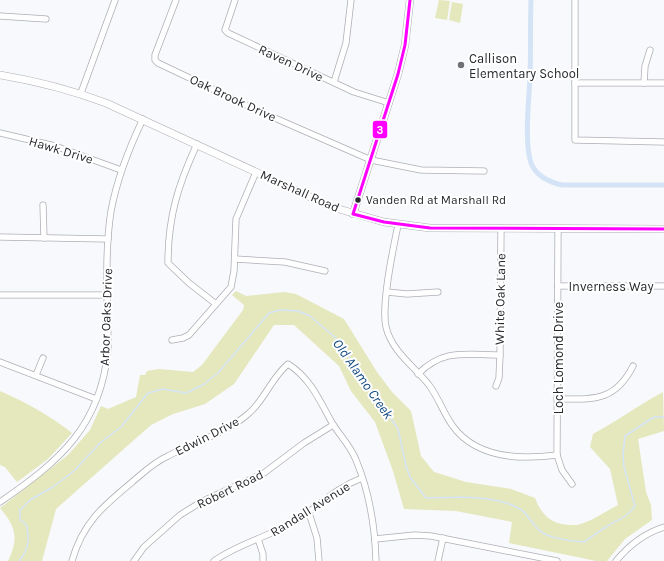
<svg xmlns="http://www.w3.org/2000/svg" width="664" height="561" viewBox="0 0 664 561" font-family="Karla,sans-serif">
<style>
.green{fill:#e5e7bc}
.lines{fill:none;stroke-linecap:round;stroke-linejoin:round}
.stream{stroke:#d4e4f6;stroke-width:1.5}
.canal{stroke:#d4e4f6;stroke-width:5}
.minor-casing{stroke:#adafb2;stroke-width:7}
.tertiary-casing{stroke:#adafb2;stroke-width:8}
.minor{stroke:#fefeff;stroke-width:5.5}
.tertiary{stroke:#fefeff;stroke-width:7}
.bus-1-casing{stroke:#fff;stroke-width:6}
.bus-1{stroke:#f0f;stroke-width:3}
.poi-dot{fill:#707275;stroke:#fff;stroke-width:1.5}
.bus-dot{fill:#27292d;stroke:#fff;stroke-width:1.5}
.labels{text-anchor:middle;dominant-baseline:central;stroke-width:4;stroke-linejoin:round;paint-order:stroke}
.bus-label{font-size:12px;fill:#27292d;stroke:#fff;text-anchor:start}
.poi-label{font-size:13px;fill:#27292d;stroke:#fff;text-anchor:start}
.street-label{font-size:13px;fill:#27292d;stroke:#fff}
.water-label{font-size:14px;font-style:italic;fill:#174d85;stroke:#fff}
.line-badge{stroke:#fff;stroke-width:1.5}
.badge-label{font-size:11px;text-anchor:middle;font-weight:bold;fill:#fff}
</style>
<rect width="100%" height="100%" fill="#f7f9fc"/>
<g class="green">
<polygon points="439,0 450,1 447,20 435,18"/>
<polygon points="452,2 463,4 460,23 449,20"/>
<path d="M236,291L246,296L284,292L296,294L344,319L377,372L392,392L411,411L421,456L434,472L466,482L511,489L535,498C542,517 554,526 575,525C586,525 608,510 618,505L610,469L590,447L593,434C617,421 639,405 663,392L664,431L638,439L646,492L651,505L652,520L625,539L607,561H596L509,543L512,522L456,511L404,509L393,471L375,422L351,391L339,366L294,325H274L234,384L205,404L173,414L151,425L56,509L42,561H8C19,538 16,527 0,508L68,455L90,430L101,406L108,409L136,397L140,375H145L147,371L159,369L193,372L202,365L243,310L244,305L232,295Z"/>
<path d="M0,391C27,403 49,415 72,433L48,459L17,482L5,467L0,465Z"/>
</g>
<g class="lines">
<path class="stream" d="M19,561C29,549 30,539 26,524L20,520V510L30,500L53,487L74,471L100,443L121,427L148,393L163,389L186,393L203,385L218,373L269,313L280,310L298,311L310,316L338,340L398,429L406,466L410,477L426,498C454,497 485,495 512,505C528,511 529,521 540,531C549,539 573,541 584,542C592,537 599,531 606,527C619,518 625,520 635,506L624,467L623,454L625,436L654,417H664"/>
<path class="canal" d="M531,0C530,26 531,51 530,77C529,100 524,142 531,163C536,176 549,182 562,185H664"/>
<defs>
<g id="minor">
<polyline points="176,0 155,55 155,60 158,63 261,112 371,160 421,170 484,171"/>
<polyline points="235,0 225,30 228,33 354,92 389,103"/>
<polyline points="575,0 575,140 664,142"/>
<polyline points="0,16 46,19"/>
<polyline points="334,82 346,43 351,0"/>
<polyline points="575,83 664,83"/>
<polyline points="644,83 645,66 650,50"/>
<polyline points="81,93 115,0"/>
<polyline points="0,133 55,146 121,170"/>
<path d="M197,144C178,185 168,217 168,263L189,283L216,304"/>
<polyline points="43,205 44,238"/>
<path d="M398,225C393,249 381,305 386,327C392,352 414,366 429,385C438,397 443,412 452,425C476,459 520,460 557,455"/>
<polyline points="558,229 557,455 562,470 572,484"/>
<polyline points="0,237 108,239"/>
<polyline points="235,259 285,262 325,271"/>
<polyline points="558,286 664,286"/>
<polyline points="387,292 407,294 438,292"/>
<polyline points="0,295 108,295"/>
<polyline points="172,340 183,338 189,335 231,287 234,271 236,219 256,172"/>
<polyline points="0,362 96,399"/>
<path d="M418,374C444,348 466,355 500,355L501,228"/>
<polyline points="36,375 43,358"/>
<polyline points="496,386 499,378 500,355"/>
<path d="M557,399C593,399 615,402 633,366"/>
<path d="M0,502C60,461 101,426 108,349C108,304 104,256 111,211C117,179 129,148 143,119"/>
<polyline points="309,513 317,538 319,561"/>
<polyline points="258,539 263,554 263,561"/>
<polyline points="375,539 415,535 431,536 557,561"/>
<path d="M72,561C82,524 103,506 131,483C143,473 154,462 168,456C194,442 225,434 248,414C265,400 271,378 288,364C310,378 319,399 331,421C339,435 350,445 356,460C369,491 375,527 376,561"/>
<polyline points="134,561 144,547 180,515 201,502 264,473 304,443 333,425"/>
<path d="M214,561C238,544 267,537 292,523C318,508 333,489 362,478"/>
<polyline points="438,561 443,538"/>
<path d="M616,561C629,545 645,533 664,527"/>
</g>
<g id="tertiary">
<path d="M0,75C36,81 71,90 106,103L332,207L384,222L430,228L664,229"/>
<polyline points="353,214 398,74 405,45 410,0"/>
</g>
</defs>
<use href="#minor" class="minor-casing"/>
<use href="#tertiary" class="tertiary-casing"/>
<use href="#minor" class="minor"/>
<use href="#tertiary" class="tertiary"/>
<defs>
<polyline id="bus-1" points="410,0 405,45 398,74 353,214 384,222 430,228 664,229"/>
</defs>
<use href="#bus-1" class="bus-1-casing"/>
<use href="#bus-1" class="bus-1"/>
</g>
<circle class="poi-dot" cx="461" cy="65" r="4"/>
<circle class="bus-dot" cx="358" cy="200" r="3.5"/>
<g class="labels">
<g class="bus-label">
<text x="366" y="200">Vanden Rd at Marshall Rd</text>
</g>
<g class="poi-label">
<text x="469" y="58">Callison<tspan x="469" dy="15">Elementary School</tspan></text>
</g>
<g class="street-label">
<text transform="translate(291 63) rotate(25)">Raven Drive</text>
<text transform="translate(233 98) rotate(25)">Oak Brook Drive</text>
<text transform="translate(61 150) rotate(17)">Hawk Drive</text>
<text transform="translate(300 191) rotate(24)">Marshall Road</text>
<text x="611" y="286">Inverness Way</text>
<text transform="translate(500 299) rotate(-89)">White Oak Lane</text>
<text transform="translate(106 317) rotate(-88)">Arbor Oaks Drive</text>
<text transform="translate(558 358) rotate(-90)">Loch Lomond Drive</text>
<text transform="translate(207 436) rotate(-27)">Edwin Drive</text>
<text transform="translate(230 489) rotate(-26)">Robert Road</text>
<text transform="translate(310 509) rotate(-32)">Randall Avenue</text>
</g>
<g class="water-label">
<text transform="translate(363 379) rotate(55)">Old Alamo Creek</text>
</g>
</g>
<rect class="line-badge" x="372" y="120" width="16" height="19" rx="4" fill="#f0f"/>
<g class="badge-label">
<text x="380" y="134">3</text>
</g>
</svg>
